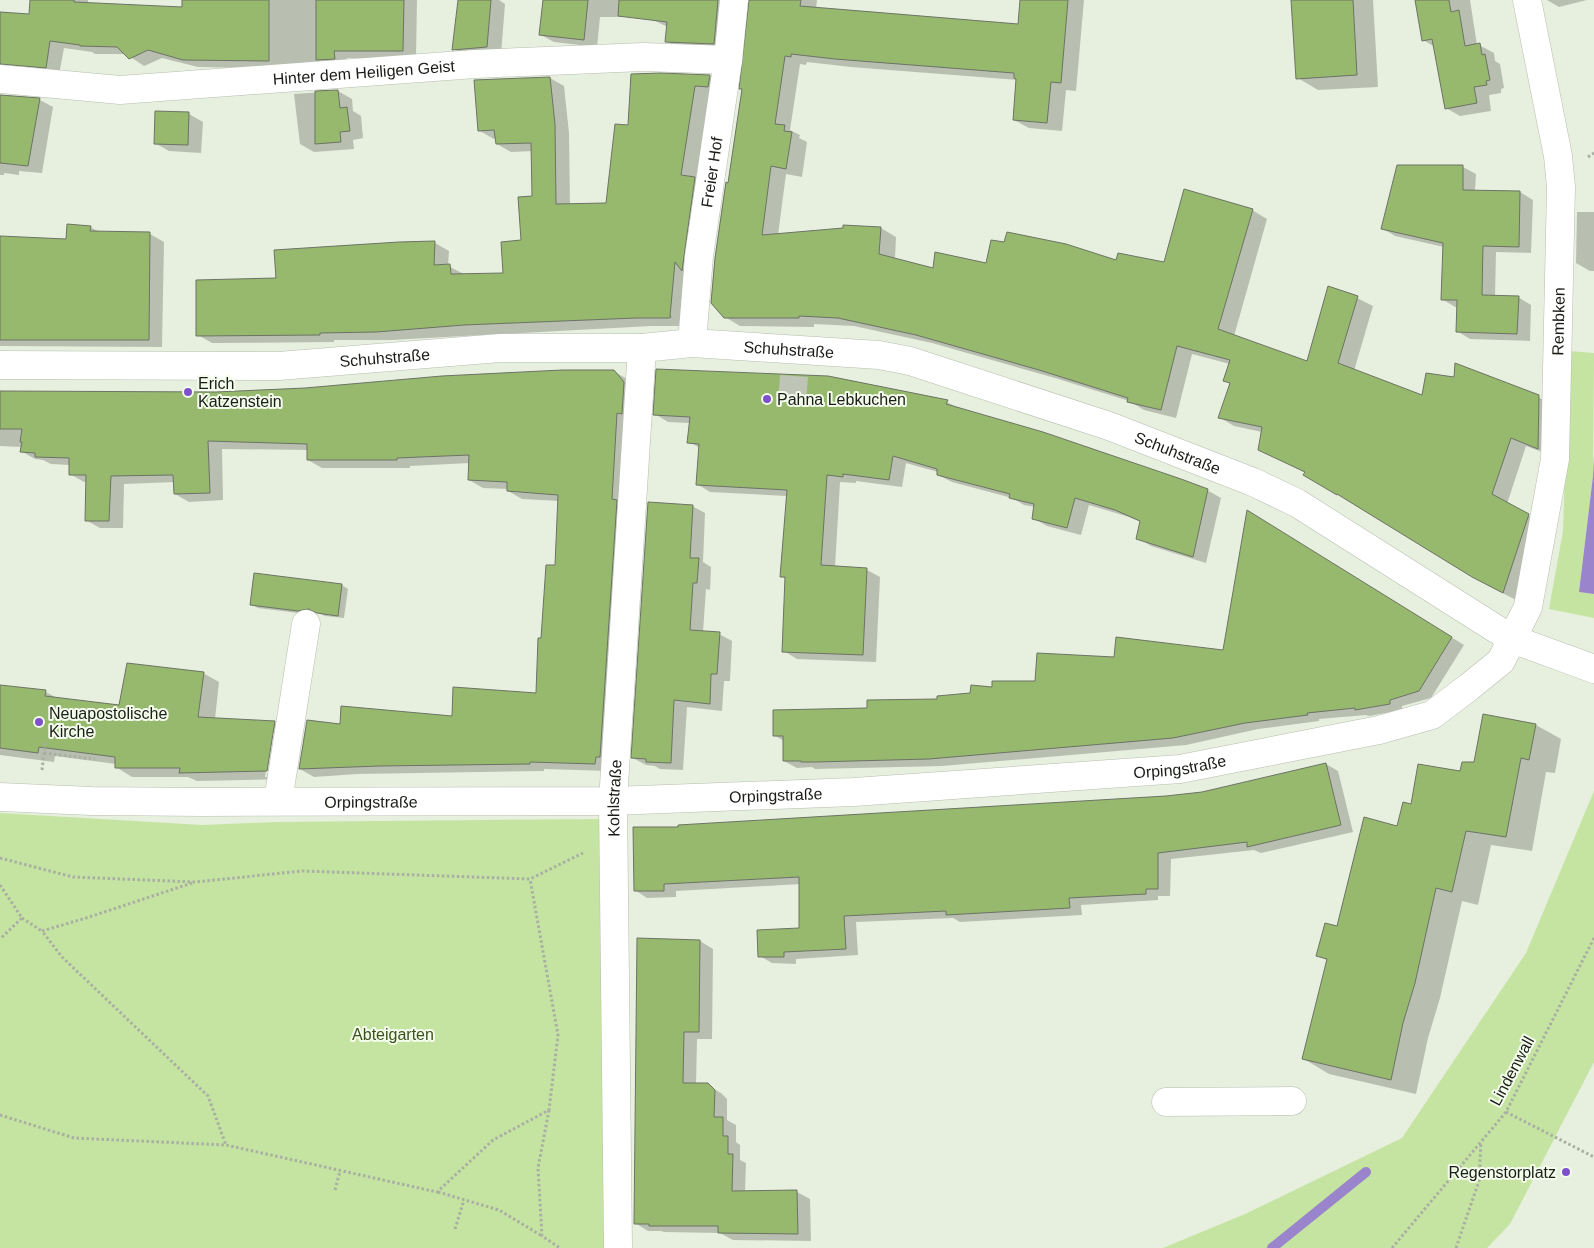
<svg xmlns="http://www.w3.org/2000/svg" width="1594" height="1248" viewBox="0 0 1594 1248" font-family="Arial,sans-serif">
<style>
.green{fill:#c5e4a2}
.water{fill:#9a84cc}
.shadow{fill:#0003;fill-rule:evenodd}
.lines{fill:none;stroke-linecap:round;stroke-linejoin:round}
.stream{stroke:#9a84cc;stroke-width:10}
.building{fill:#97b96e;stroke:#6c7365}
.minor-tunnel{stroke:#bec5b6;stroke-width:28;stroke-dasharray:28 14;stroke-linecap:butt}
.minor-casing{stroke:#b6beae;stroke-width:29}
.path{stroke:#a9afa2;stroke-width:3;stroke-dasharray:2.5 2.5;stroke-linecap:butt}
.minor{stroke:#fff;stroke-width:28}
.poi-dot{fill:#7e51ca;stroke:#f4fcec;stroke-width:2}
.labels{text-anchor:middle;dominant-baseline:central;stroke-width:4;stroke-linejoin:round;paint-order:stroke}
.street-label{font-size:16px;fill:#1a1d17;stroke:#f4fcec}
.poi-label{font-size:16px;fill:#1a1d17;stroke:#f4fcec;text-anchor:start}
.park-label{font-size:16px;fill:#3b511c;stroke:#f4fcec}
</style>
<rect width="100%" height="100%" fill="#e7efde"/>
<g class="green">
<polygon points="1569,351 1594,353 1593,476 1579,592 1594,594 1594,618 1549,609 1563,531"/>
<polygon points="1594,791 1594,1062 1510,1224 1487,1248 1163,1248 1245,1214 1402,1138 1526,953"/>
<polygon points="0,813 202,825 276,822 603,819 612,1248 0,1248"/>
</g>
<polygon class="water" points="1594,457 1594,594 1579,592 1593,476"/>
<g class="shadow">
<polygon points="31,0 88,0 88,4 183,8 183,0 417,0 416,58 347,58 348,66 303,69 198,67 162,58 144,66 126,54 95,54 92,52 64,48 59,75 0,80 0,13 30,16"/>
<polygon points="459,0 499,0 505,4 501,54 467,57 454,49"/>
<polygon points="544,0 722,0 727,51 679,49 666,41 668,27 653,20 653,17 600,17 597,47 554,42 541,35"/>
<polygon points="760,0 817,0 816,9 1019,25 1021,0 1084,0 1076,91 1066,90 1062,131 1029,128 1014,120 1018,80 851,67 807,62 806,65 800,64 790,130 800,135 799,138 807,142 802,177 786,174 778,235 844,229 845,226 881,228 896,237 895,259 934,269 987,265 1117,261 1165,263 1252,210 1267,219 1234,336 1308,362 1357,298 1373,306 1354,371 1423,397 1538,397 1554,406 1553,456 1526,446 1507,504 1544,524 1518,601 1489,586 1306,473 1259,449 1262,432 1234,426 1219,417 1231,384 1224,380 1230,364 1192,354 1176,418 1144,410 1129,401 1055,378 932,343 854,326 814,324 814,327 740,326 725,317 729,184 744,90 741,88"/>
<polygon points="1293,0 1373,0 1378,87 1318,90 1298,78"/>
<polygon points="1416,0 1470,0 1477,45 1479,45 1494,53 1495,61 1500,64 1504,88 1501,89 1501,93 1489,95 1491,111 1460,116 1446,108 1435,47 1423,40"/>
<polygon points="1547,0 1587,0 1559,7"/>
<polygon points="710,76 724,84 710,94 696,179 709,187 684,326 651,326 391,340 334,340 334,342 212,343 198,335 277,280 435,243 449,251 448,266 464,274 504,274 522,241 534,197 533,151 511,152 497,144 496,139 494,139 480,131 550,78 564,86 569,133 570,205 608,204 629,127"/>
<polygon points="338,91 352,99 353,111 361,116 363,138 353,140 354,149 314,152 300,144 294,94"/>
<polygon points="0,95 40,100 53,107 42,173 19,171 19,175 4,173 4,175 0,175"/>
<polygon points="157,112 189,114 203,122 201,153 169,151 155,143"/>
<polygon points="1463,167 1476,174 1475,191 1520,192 1533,200 1531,253 1496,252 1495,296 1518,297 1531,305 1530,341 1470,339 1457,331 1458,307 1455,307 1442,299 1444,247 1395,236 1382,228"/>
<polygon points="1577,212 1594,212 1594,271 1590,271 1576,263"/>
<polygon points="90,227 100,232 150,234 164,242 162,347 0,346 0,237 67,241"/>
<polygon points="613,371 627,379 609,771 544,769 544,771 357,774 314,777 300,769 341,726 453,718 538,695 542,639 556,567 559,501 522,499 508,491 508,489 483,488 469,480 470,463 410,466 410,468 322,468 308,460 308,450 222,449 223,500 189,502 175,494 175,482 124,484 123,528 100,528 86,520 87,482 84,482 70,474 70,465 51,464 43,460 35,459 21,451 22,447 0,446 0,393 216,393 305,389 442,377 509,373"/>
<polygon points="947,402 960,409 1207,490 1221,498 1206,563 1151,546 1138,538 1141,522 1129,517 1089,505 1081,535 1047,526 1033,518 1035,507 1024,505 1012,498 952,482 938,475 938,472 906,463 902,487 856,481 856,483 840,482 835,567 867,570 880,577 876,662 797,659 784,651 786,579 782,577 787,496 710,492 697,484 700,448 689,442 690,423 668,422 655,414"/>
<polygon points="692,506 705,513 703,562 711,567 710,590 706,589 703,632 719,634 732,641 730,681 724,681 722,711 687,707 683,770 660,769 655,766 646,765 633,758"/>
<polygon points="1260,519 1464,645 1431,698 1402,706 1402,710 1369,716 1366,715 1319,719 1319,721 1258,729 1186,745 942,766 815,769 812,767 797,768 784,761 784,741 774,735 868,709 939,700 971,694 993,688 1036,682 1115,659 1224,652"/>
<polygon points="342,585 348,589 344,618 325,616 316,612 306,614 258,608 251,604"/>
<path d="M203,673L219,682L215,719L274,723L290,732L283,779L197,781L188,777H132L116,767V764L55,756L54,762L0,755V686L46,692L59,699L120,706ZM272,729H275L267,777H265Z"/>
<polygon points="1536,725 1561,739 1555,773 1546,772 1532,851 1491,845 1478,905 1462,901 1440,998 1428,1038 1416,1094 1329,1074 1304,1059 1328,961 1318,955 1338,927 1412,806 1461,773"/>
<polygon points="1326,764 1338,771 1353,832 1261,853 1254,850 1171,859 1170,896 1158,896 1158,900 1081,905 1082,915 960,922 953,918 856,922 858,955 796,959 796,964 772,963 760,956 801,929 801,884 676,891 676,897 647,898 635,890 680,828 1166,798 1203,793"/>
<polygon points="700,941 713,949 712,1039 697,1039 696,1085 707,1085 721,1093 727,1099 727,1120 736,1125 736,1142 740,1145 740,1160 746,1163 745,1192 797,1192 810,1199 811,1241 733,1240 720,1233 664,1232 661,1231 648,1231 635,1223"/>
</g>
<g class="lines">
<polyline class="stream" points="1272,1248 1366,1172"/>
</g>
<g class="building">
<polygon points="30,0 74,0 74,2 182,7 182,0 269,0 269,61 183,60 148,50 129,59 117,47 80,46 80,45 50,41 46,68 0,64 0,12 29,14"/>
<polygon points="316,0 404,0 403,51 334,51 335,59 316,60"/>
<polygon points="458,0 491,0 487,47 452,50"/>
<polygon points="543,0 588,0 584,40 539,35"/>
<polygon points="619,0 718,0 714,44 665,42 667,22 618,16"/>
<polygon points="749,0 801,0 800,6 1018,24 1020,0 1068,0 1061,83 1051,82 1047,123 1013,120 1016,79 1014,78 1014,73 835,59 791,54 791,57 785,56 775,124 785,125 784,131 792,132 786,169 771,166 762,235 843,228 843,225 881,227 879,254 933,268 935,252 986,263 991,240 1004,242 1007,232 1066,244 1116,260 1118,253 1164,262 1184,189 1253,209 1218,329 1307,361 1328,286 1358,296 1338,363 1422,395 1426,373 1454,377 1455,363 1539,395 1538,449 1511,438 1492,494 1529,514 1503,593 1472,577 1337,494 1337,495 1303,475 1305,472 1258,450 1262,427 1218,418 1230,383 1223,381 1230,360 1177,346 1161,410 1127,402 1128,398 1039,370 916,335 838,318 799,316 799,318 724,318 711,303 715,258 726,182 728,183 742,89 739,89"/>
<polygon points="1291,0 1353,0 1357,75 1296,79"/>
<polygon points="1415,0 1449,0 1451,12 1459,10 1465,46 1480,43 1482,55 1485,54 1490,80 1486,81 1487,85 1474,87 1477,103 1445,109 1432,39 1422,41"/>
<polygon points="661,73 710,75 708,87 695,86 681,175 695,177 682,271 675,262 670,316 671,316 670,318 636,318 464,325 376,332 320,333 320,335 196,336 196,280 276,278 274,250 399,242 435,241 434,265 450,264 451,274 503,273 501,242 521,240 518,197 532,196 531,143 496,144 494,130 478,131 474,80 550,77 555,124 556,204 606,203 615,124 628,125 631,74"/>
<polygon points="338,90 340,108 347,107 350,131 340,132 341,142 315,144 315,91"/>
<polygon points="0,95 40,98 28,166 0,163"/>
<polygon points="155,111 189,112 188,145 154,144"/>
<polygon points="1397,165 1463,165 1463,190 1520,191 1519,247 1483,246 1482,295 1519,296 1517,334 1456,332 1457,300 1441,300 1443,243 1381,229"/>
<polygon points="67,224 91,226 90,231 150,232 149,340 0,340 0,236 66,239"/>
<polygon points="656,369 828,376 948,400 946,404 1043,432 1181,479 1208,489 1193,557 1136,539 1140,521 1115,510 1075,498 1067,528 1032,519 1034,504 1009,498 1010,494 937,475 937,469 893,456 889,480 843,474 843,477 827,475 821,565 867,568 863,655 782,652 785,577 780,577 787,490 696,485 699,444 687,443 690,417 653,415"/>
<polygon points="562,370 614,370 624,382 622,414 617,413 612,499 617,500 600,757 596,757 595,764 530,762 530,764 379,766 299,769 307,720 340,724 341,706 452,716 453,687 536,693 538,638 541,638 546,565 555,565 558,495 507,491 507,482 468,480 469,455 397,458 397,460 307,460 307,444 208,441 210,493 174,494 173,475 111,476 109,521 85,521 86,475 69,475 69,458 35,457 35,453 20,452 22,442 20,442 22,429 0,429 0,391 216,392 305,388 442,376"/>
<polygon points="648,502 693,505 690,558 699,558 697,583 693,583 690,630 720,632 717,674 711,674 710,704 674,700 671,763 646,762 646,759 631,758"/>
<polygon points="1247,510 1452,637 1419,691 1390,700 1390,704 1355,710 1355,708 1307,713 1308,715 1245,723 1173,738 929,759 815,762 801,762 801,761 783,761 783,736 773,736 773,710 867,708 867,700 937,699 937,696 970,693 971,685 992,687 992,681 1035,681 1037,653 1114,657 1116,637 1223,650"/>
<polygon points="254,573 342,584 338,616 317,613 308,609 298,611 250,605"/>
<polygon points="127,663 204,672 198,717 275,721 267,771 179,773 180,768 115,768 115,757 39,747 38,753 0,748 0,685 46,690 45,696 119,705"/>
<polygon points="1483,714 1536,724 1529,760 1521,758 1506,837 1466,831 1452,892 1436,888 1415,983 1403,1023 1391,1080 1302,1059 1327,959 1316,956 1325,923 1337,926 1364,817 1397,826 1403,802 1411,804 1418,764 1460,771 1462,762 1474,762"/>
<polygon points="1326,763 1341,825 1247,847 1247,842 1158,853 1158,889 1146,889 1146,894 1069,898 1070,908 946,915 946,911 844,916 846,949 784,952 784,957 758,957 757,930 799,928 799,877 664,884 664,891 634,891 633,827 678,827 678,825 1166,796 1202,792"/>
<polygon points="637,938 700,940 699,1032 684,1032 683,1083 708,1083 715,1090 714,1117 723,1117 723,1136 728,1136 728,1154 733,1154 732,1191 797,1190 798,1234 718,1233 718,1226 649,1226 649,1224 634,1224"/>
</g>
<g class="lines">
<polyline class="minor-tunnel" points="792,402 794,376"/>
<defs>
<g id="minor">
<path id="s1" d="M0,79L120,90L475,64L643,57L728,60"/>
<path id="s2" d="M692,343L699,256L728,60L734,0"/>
<path id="s3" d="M0,365L279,366L500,348H642L692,343L879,355L910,361L1109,426L1253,482L1297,503L1512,639L1594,669"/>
<path id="s4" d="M0,797L91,801L202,802L613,801L854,792L1180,769L1379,730L1432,715L1469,687L1501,661L1528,607L1555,459L1561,187L1558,156L1527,0"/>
<polyline points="278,801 306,624"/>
<polyline points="1166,1102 1292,1101"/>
<path id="s5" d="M618,1248L613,801L642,348"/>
</g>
</defs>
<use href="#minor" class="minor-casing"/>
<g class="path">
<polyline points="1588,157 1594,153"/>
<polyline points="44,753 95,759"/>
<polyline points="42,770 45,743"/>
<polyline points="0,858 73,877 195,882 302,871 530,879 583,853"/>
<polyline points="192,883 86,918 42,931 62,957 208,1096 226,1145"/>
<polyline points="0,885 22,918 0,939"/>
<polyline points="22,918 42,931"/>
<polyline points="549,1110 538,1168 542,1236 560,1248"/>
<polyline points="1506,1112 1594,1157"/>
<polyline points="0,1115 74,1138 226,1145 437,1192 493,1140 549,1110 558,1035 530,879"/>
<polyline points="335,1190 340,1171"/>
<polyline points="438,1192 499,1210 542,1236"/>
<polyline points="455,1229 464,1200"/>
<polyline points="1392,1248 1506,1112 1594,938"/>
<polyline points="1456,1248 1479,1181 1481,1142"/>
</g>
<use href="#minor" class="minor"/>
</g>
<g class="poi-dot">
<circle cx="188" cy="392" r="5"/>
<circle cx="767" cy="399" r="5"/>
<circle cx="39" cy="722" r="5"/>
<circle cx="1566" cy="1172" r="5"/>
</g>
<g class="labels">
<g class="street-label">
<text stroke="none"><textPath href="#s1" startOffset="365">Hinter dem Heiligen Geist</textPath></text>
<text stroke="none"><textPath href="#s2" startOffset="172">Freier Hof</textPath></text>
<text stroke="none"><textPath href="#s4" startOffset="1875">Rembken</textPath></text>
<text stroke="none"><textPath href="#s3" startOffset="790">Schuhstraße</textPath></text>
<text stroke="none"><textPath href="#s3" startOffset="385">Schuhstraße</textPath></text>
<text stroke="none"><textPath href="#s3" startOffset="1195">Schuhstraße</textPath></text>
<text stroke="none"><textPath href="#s4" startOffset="1181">Orpingstraße</textPath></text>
<text stroke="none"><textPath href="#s4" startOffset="776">Orpingstraße</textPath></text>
<text stroke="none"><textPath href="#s5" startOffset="450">Kohlstraße</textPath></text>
<text stroke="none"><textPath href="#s4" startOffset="371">Orpingstraße</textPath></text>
<text transform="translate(1512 1071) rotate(-62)">Lindenwall</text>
</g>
<g class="poi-label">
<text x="198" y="383">Erich<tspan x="198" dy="18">Katzenstein</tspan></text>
<text x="777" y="399">Pahna Lebkuchen</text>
<text x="49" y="713">Neuapostolische<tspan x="49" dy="18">Kirche</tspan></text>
<text x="1556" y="1172" text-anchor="end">Regenstorplatz</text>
</g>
<g class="park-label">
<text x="393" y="1034">Abteigarten</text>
</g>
</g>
</svg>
